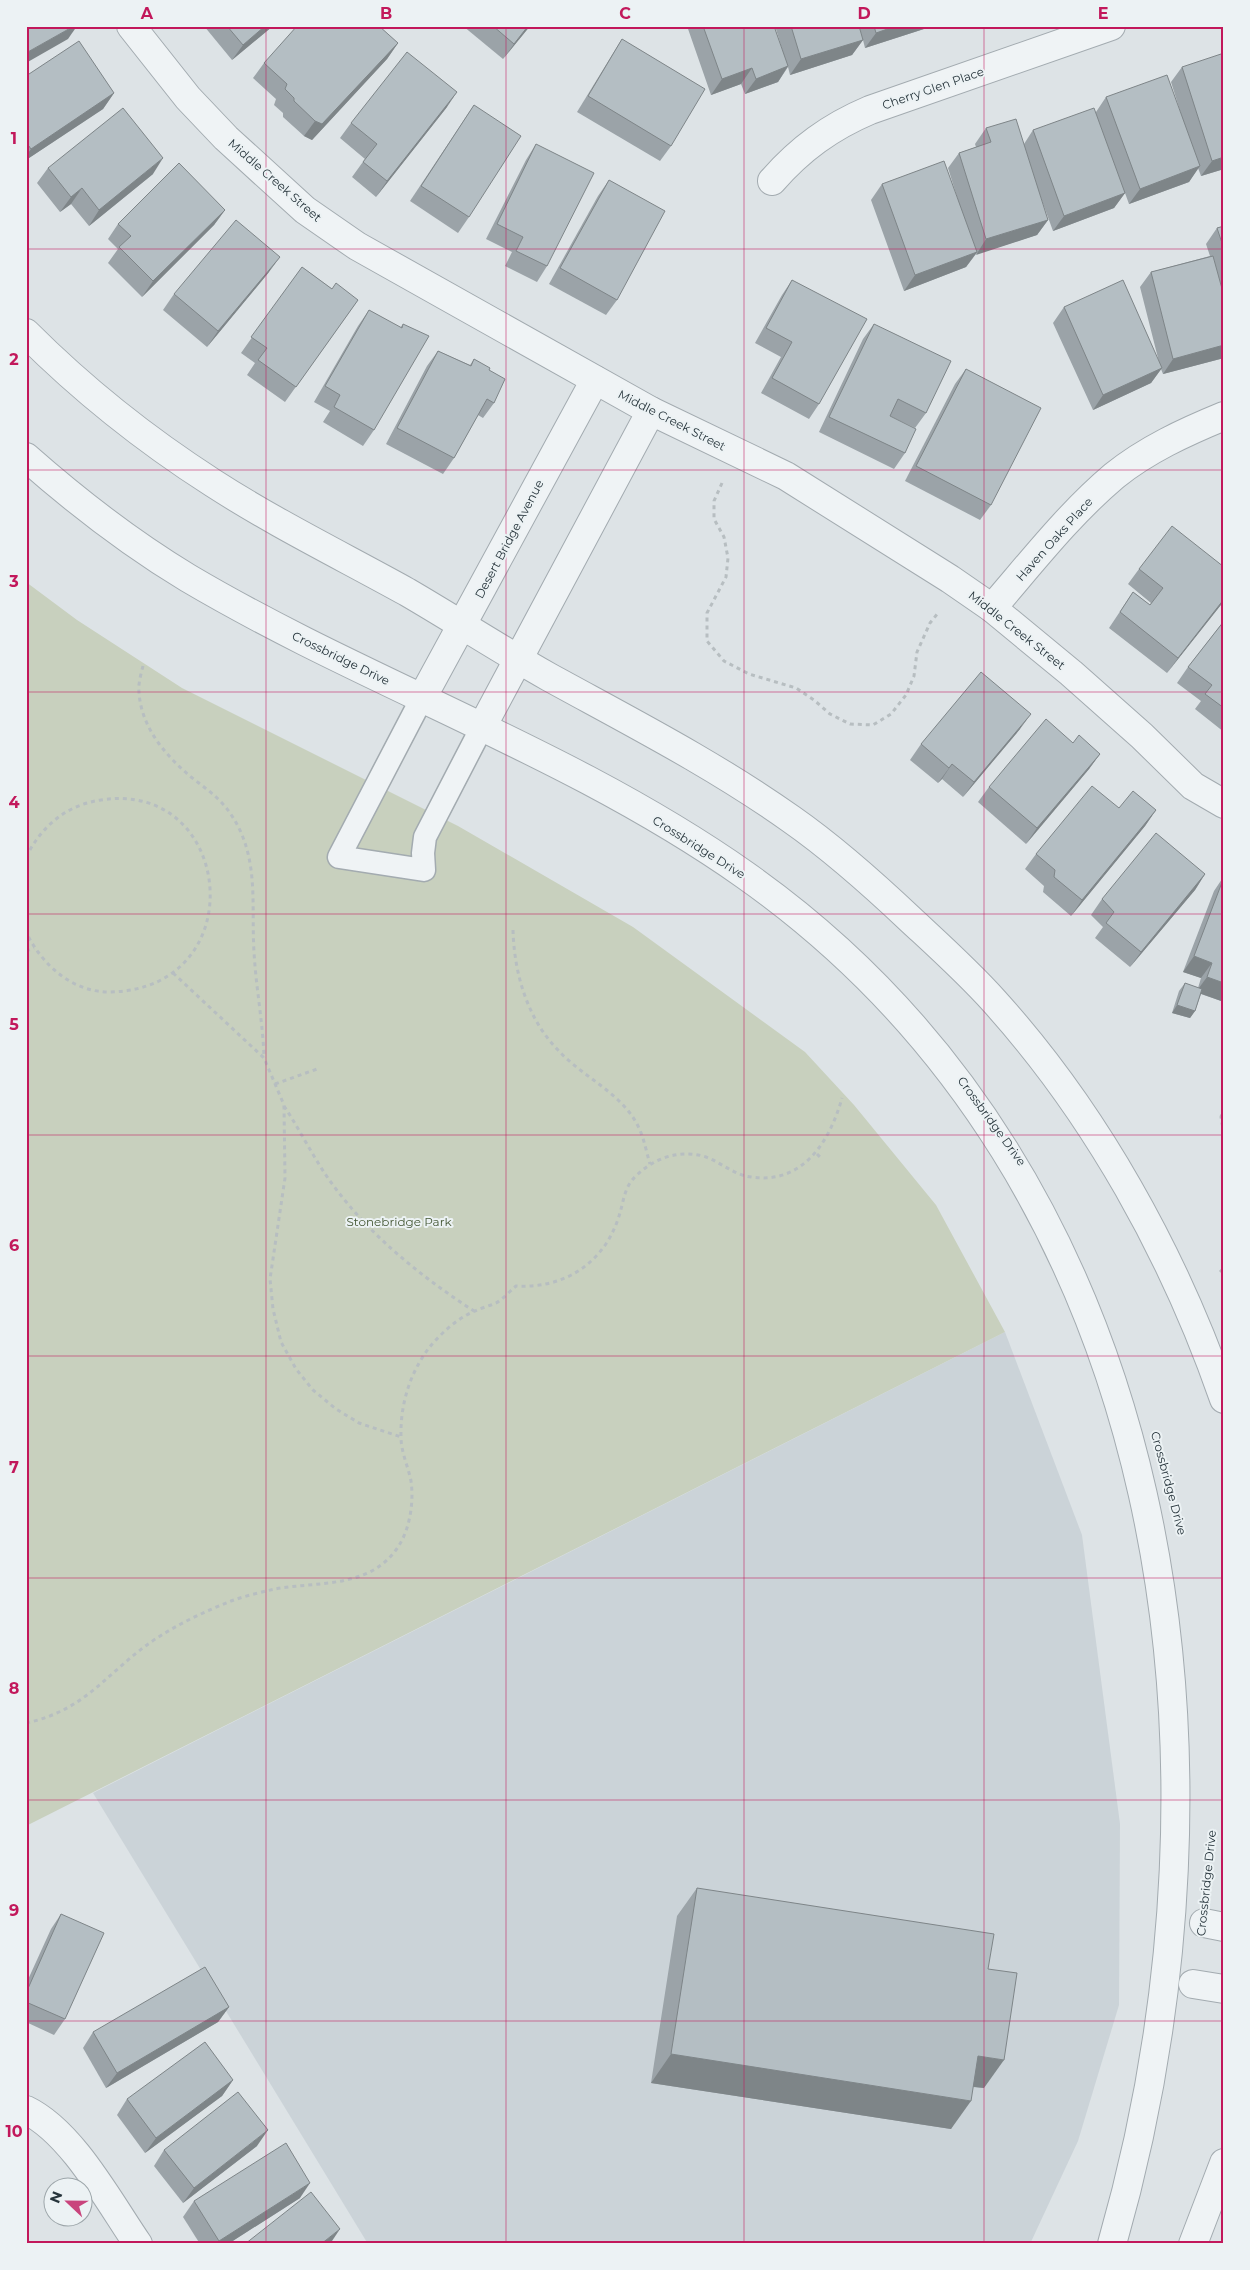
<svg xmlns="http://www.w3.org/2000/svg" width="1250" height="2270" viewBox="0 0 1250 2270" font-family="Montserrat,sans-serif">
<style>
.built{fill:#cbd3d8}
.green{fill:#c8d0be}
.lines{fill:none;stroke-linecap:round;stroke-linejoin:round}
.service-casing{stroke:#a3abb0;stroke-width:25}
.minor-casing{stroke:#a3abb0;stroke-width:30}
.tertiary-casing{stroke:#a3abb0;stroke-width:30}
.path{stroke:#b7bec1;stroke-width:3;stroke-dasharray:4 4;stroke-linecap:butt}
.service{stroke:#eff3f5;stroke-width:22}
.minor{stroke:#eff3f5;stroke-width:28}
.tertiary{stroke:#eff3f5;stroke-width:28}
.wall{fill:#9ba3a8}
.shaded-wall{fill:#7e8588}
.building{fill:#b4bec3;stroke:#7e8588}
.grid{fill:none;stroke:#c2185b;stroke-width:1;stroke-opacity:0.55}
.labels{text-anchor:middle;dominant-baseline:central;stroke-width:4;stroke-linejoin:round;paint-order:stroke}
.street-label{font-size:12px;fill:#27353c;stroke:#ecf2f4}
.park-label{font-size:12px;fill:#455835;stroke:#ecf2f4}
.neatline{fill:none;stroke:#c2185b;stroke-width:2}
.grid-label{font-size:16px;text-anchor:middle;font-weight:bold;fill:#c2185b}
</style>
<rect width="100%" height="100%" fill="#dde3e6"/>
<polygon class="built" points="1005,1332 1082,1535 1120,1824 1119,2005 1078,2141 1030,2244 368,2244 93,1793"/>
<polygon class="green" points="26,582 77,620 182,688 458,826 633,927 805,1052 854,1105 936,1205 1005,1332 26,1826"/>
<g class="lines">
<defs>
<polyline id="service" points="422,698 339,857 424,870 423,853 425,837 482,727"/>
<g id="minor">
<polyline points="131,26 188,98 226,138 305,210 357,246 651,411 786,476 950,579 992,608 1071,673 1142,736 1193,786 1224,804"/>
<path d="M772,181C800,149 830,127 870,110L1111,26"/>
<path d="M992,608C1031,563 1068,515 1114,476C1146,450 1185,432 1224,416"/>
<polyline points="422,698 595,380"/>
<polyline points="482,727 651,411"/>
<polyline points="1204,1923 1224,1927"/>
<polyline points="1193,1984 1224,1989"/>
<path d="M26,2110C72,2132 109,2202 138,2244"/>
</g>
<g id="tertiary">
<path d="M26,333C82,389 146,440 213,483C275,523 342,556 407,592C455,620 501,650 549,677C631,722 715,765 791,819C834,849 873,884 911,920C939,946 968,972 994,1001C1096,1114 1174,1255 1224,1399"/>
<path d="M26,457C77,502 130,543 188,578C369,685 572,753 745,875C1178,1180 1250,1763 1112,2244"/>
<polyline points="1193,2244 1224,2163"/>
</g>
</defs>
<use href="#service" class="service-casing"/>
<use href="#minor" class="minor-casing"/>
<use href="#tertiary" class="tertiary-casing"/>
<g class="path">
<polyline points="722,483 714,501 714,519 724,537 728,558 726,577 707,613 707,641 724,661 749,674 796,688 814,700 830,714 850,724 873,725 891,714 906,695 914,676 917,652 930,623 938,613"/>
<path d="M143,666C141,674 138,684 139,692C141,727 165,755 191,777C205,788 220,798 230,813C260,856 251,903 254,952C256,988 263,1023 264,1058"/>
<path d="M26,857C42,826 66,805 101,800C234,779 255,988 111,992C73,993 42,965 26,932"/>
<path d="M513,930C514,972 527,1018 557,1049C581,1076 620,1092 637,1124C644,1137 646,1151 650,1164"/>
<polyline points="26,951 34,948"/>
<polyline points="173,973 264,1058 284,1105 285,1178 270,1279 273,1309 281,1342 296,1369 313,1390 336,1409 359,1423 401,1437"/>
<polyline points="275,1084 320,1068"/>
<path d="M284,1106C300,1130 313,1157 330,1181C368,1234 420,1276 474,1311"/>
<polyline points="1224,1107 1221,1117 1224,1134"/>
<polyline points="817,1154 821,1158"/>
<polyline points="1220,1272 1224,1268"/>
<path d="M26,1723C88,1710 109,1669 157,1638C180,1623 206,1611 231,1601C245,1596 261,1592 275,1589C319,1581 370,1589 398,1547C410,1529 414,1502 411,1481C408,1466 401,1452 401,1437C400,1403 411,1369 433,1343C445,1330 458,1318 475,1311C481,1308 489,1306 496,1303C503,1299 510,1291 516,1286C563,1289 603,1264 618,1219C624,1203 623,1187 637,1175C655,1157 682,1149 706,1157C722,1163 734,1175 751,1177C803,1185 830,1141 842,1098"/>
</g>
<use href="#service" class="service"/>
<use href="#minor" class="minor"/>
<use href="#tertiary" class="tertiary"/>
</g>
<g class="wall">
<polygon points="204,26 273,26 232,60"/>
<polygon points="463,26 530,26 503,59"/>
<polygon points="687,26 774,26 783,52 775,26 928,26 927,28 865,48 863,40 852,55 790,75 788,67 778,82 745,94 741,84 711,95"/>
<polygon points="622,39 671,146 660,161 577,112 612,55"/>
<polygon points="398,43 387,59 312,140 304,136 283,117 283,113 274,105 276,99 253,78 264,63"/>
<polygon points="1182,67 1224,169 1201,176 1198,168 1189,182 1129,204 1125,193 1114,208 1053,231 1038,190 1048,220 1037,235 976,254 966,267 904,291 871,200 882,184 958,200 948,168 959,153 976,147 975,144 986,128 1024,144 1033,130 1096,112 1106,97 1182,117 1171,82"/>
<polygon points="26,76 114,93 103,109 26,160"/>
<polygon points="474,105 469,217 458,233 410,201"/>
<polygon points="447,107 376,197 352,177 365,159 340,138 351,123"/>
<polygon points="536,144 547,266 537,282 505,266 512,252 486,239 526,160"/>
<polygon points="48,168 153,174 89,226 71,204 60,212 37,183"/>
<polygon points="609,180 617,300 606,315 549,284 598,196"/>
<polygon points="225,210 214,225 142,297 108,263 118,249 108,239 118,224"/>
<polygon points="1224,226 1224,358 1163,374 1161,369 1151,383 1093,410 1053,323 1064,307 1159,362 1140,287 1151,272 1210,256 1206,244 1217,228"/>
<polygon points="302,267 332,289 358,300 285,402 247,375 255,363 241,353"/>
<polygon points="269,272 207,347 163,310 174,294"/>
<polygon points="792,280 819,404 809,419 761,393 781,357 755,343 782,295"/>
<polygon points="369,310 400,328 403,324 374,430 363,446 323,422 330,411 314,402 358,326"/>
<polygon points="874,324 926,413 915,428 890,416 905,453 894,469 819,432 863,339"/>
<polygon points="438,351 470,365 474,359 489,370 494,403 483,418 478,415 454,458 443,474 386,444 427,366"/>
<polygon points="966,369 991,505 980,520 905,481 955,384"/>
<polygon points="1224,567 1224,601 1167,673 1109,628 1133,592 1150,605 1151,603 1128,584 1139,569"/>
<polygon points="1224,621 1224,732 1195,709 1201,701 1177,683 1188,667"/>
<polygon points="1020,729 963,797 942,779 938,783 910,760 921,744"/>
<polygon points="1073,743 1100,754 1089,769 1026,844 978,802 989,787"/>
<polygon points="1119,808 1156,810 1145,826 1071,916 1043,892 1044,886 1025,869 1036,854"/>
<polygon points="1205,874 1195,890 1130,967 1095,938 1103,927 1091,915 1102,899"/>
<polygon points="1224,876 1224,1002 1201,994 1195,1011 1190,1018 1172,1013 1179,991 1185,983 1198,988 1201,978 1183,972 1214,891"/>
<polygon points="697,1888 988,1969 984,2088 973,2087 951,2129 651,2083 677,1916"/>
<polygon points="61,1914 65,2019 54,2035 26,2022 26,1984 51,1929"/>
<polygon points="229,2007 218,2022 106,2088 83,2048 93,2032"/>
<polygon points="233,2080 222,2096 145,2153 117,2115 127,2099"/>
<polygon points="257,2146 183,2203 154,2166 164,2150"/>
<polygon points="300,2198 228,2244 200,2244 183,2217 194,2201"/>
</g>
<g class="shaded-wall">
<polygon points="74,26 77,26 68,39 26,63 26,53"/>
<polygon points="265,26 273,26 232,60 243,45"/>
<polygon points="528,26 530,26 503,59 514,44"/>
<polygon points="896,26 928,26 927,28 865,48 876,33"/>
<polygon points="863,40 852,55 790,75 801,59"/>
<polygon points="398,43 387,59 312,140 304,136 315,121"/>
<polygon points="788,66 778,82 745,94 756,79"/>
<polygon points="752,68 741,84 711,95 722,79"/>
<polygon points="457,92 447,107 376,197 387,181"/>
<polygon points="114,93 103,109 26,160 26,156 31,149"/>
<polygon points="1224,157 1224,169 1201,176 1212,161"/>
<polygon points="163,158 153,174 89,226 99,210"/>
<polygon points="1200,166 1189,182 1129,204 1140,189"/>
<polygon points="82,188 71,204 60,212 71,197"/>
<polygon points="1125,193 1114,208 1053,231 1064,216"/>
<polygon points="225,210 214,225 142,297 153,281"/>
<polygon points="1048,220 1037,235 976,255 986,239"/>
<polygon points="977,252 966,267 904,291 915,275"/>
<polygon points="280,257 269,272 207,347 218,331"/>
<polygon points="1224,345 1224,358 1163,374 1173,359"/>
<polygon points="1162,368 1151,383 1093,410 1103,395"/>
<polygon points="1224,599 1224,601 1167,673 1178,658"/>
<polygon points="1031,714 1020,729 963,797 974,782"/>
<polygon points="1100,754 1089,769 1026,844 1037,828"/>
<polygon points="952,764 942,779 938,783 949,768"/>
<polygon points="1156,810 1145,826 1071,916 1082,900"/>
<polygon points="1205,874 1195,890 1130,967 1141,952"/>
<polygon points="1194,956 1212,963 1201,978 1183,972"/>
<polygon points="1207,977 1224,983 1224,1002 1196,992"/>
<polygon points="1177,1005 1195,1011 1190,1018 1172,1013"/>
<polygon points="229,2007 218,2022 106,2088 117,2073"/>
<polygon points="671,2054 971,2101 951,2129 651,2083"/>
<polygon points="978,2056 1004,2060 984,2088 958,2085"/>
<polygon points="233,2080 222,2096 145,2153 156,2138"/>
<polygon points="268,2130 257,2146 183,2203 194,2188"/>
<polygon points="310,2183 300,2198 228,2244 217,2244 219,2241"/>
<polygon points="340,2229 330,2244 321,2244"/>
</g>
<g class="building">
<polygon points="26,26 74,26 26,53"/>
<polygon points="227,26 265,26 243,45"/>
<polygon points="297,26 379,26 398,43 322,124 315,121 294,101 294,98 285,89 287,84 264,63"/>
<polygon points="493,26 528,26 514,44"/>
<polygon points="703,26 774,26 788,66 756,79 752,68 722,79"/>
<polygon points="791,26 859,26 863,40 801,59"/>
<polygon points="874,26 896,26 876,33"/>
<polygon points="622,39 705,89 671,146 588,96"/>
<polygon points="79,41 114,93 31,149 26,142 26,76"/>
<polygon points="407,52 457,92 387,181 363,162 377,144 351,123"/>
<polygon points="1224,53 1224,157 1212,161 1182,67"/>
<polygon points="1167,75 1200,166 1140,189 1106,97"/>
<polygon points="474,105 521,136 469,217 421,186"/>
<polygon points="123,108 163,158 99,210 82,188 71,197 48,168"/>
<polygon points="1094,108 1125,193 1064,216 1033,130"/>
<polygon points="1016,119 1048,220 986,239 959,153 991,142 986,128"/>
<polygon points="536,144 594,173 547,266 516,251 523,237 497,224"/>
<polygon points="944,161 977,252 915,275 882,184"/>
<polygon points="179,163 225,210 153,281 119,247 131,236 118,224"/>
<polygon points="609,180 665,211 617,300 560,268"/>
<polygon points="236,220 280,257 218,331 174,294"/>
<polygon points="1224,226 1224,249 1217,228"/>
<polygon points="1213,256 1224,296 1224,345 1173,359 1151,272"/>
<polygon points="302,267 332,289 336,283 358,300 296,387 258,360 267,348 251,337"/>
<polygon points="792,280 867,319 819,404 772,378 792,342 766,328"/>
<polygon points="1123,280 1162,368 1103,395 1064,307"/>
<polygon points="369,310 402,328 403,324 429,336 374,430 334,407 340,395 325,386"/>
<polygon points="874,324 951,361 926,413 898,399 890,416 916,429 905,453 829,417"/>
<polygon points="438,351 471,366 474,359 490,368 489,370 505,379 494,403 487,399 454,458 397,428"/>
<polygon points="966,369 1041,408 991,505 916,466"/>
<polygon points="1172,526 1224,567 1224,599 1178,658 1120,612 1133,592 1150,605 1163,588 1139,569"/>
<polygon points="1224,621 1224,708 1205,694 1212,685 1188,667"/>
<polygon points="981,672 1031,714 974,782 952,764 949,768 921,744"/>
<polygon points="1046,719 1073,743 1079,735 1100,754 1037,828 989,787"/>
<polygon points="1092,786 1119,808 1133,791 1156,810 1082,900 1054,877 1055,870 1036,854"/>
<polygon points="1156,833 1205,874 1141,952 1106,923 1114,912 1102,899"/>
<polygon points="1224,877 1224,983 1207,977 1212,963 1194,956"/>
<polygon points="1185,983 1202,989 1195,1011 1177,1005"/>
<polygon points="697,1888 994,1934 988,1969 1017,1973 1004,2060 978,2056 971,2101 671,2054"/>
<polygon points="61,1914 104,1933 65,2019 26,2002 26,1993"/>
<polygon points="205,1967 229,2007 117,2073 93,2032"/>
<polygon points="205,2042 233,2080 156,2138 127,2099"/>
<polygon points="238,2092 268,2130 194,2188 164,2150"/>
<polygon points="286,2143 310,2183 219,2241 194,2201"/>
<polygon points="311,2192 340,2229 321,2244 245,2244"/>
</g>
<path class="grid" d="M266,26V2244M506,26V2244M744,26V2244M984,26V2244M26,249H1224M26,470H1224M26,692H1224M26,914H1224M26,1135H1224M26,1356H1224M26,1578H1224M26,1800H1224M26,2021H1224"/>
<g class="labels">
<g class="street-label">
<text transform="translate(933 88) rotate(-19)">Cherry Glen Place</text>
<text transform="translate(275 180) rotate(41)">Middle Creek Street</text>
<text transform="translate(672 420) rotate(27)">Middle Creek Street</text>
<text transform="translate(509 539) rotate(-62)">Desert Bridge Avenue</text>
<text transform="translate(1054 539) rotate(-48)">Haven Oaks Place</text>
<text transform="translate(1017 630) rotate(38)">Middle Creek Street</text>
<text transform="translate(341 658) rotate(26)">Crossbridge Drive</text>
<text transform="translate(699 847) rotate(32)">Crossbridge Drive</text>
<text transform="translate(992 1121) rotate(54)">Crossbridge Drive</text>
<text transform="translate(1169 1483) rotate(75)">Crossbridge Drive</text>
<text transform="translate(1206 1883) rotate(-84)">Crossbridge Drive</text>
</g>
<g class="park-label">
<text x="399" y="1221">Stonebridge Park</text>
</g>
</g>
<rect width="1250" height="2270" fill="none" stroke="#ecf2f4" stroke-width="55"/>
<g transform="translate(68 2202) rotate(292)"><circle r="24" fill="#ecf2f4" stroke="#9da6aa"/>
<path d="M0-4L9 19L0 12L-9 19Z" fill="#c9447c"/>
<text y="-8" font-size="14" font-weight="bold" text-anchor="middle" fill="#27353c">N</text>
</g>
<rect x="28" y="28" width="1194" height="2214" class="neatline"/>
<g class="grid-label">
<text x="147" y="19">A</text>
<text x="386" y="19">B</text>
<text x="625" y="19">C</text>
<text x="864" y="19">D</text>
<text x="1103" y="19">E</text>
<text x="14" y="144">1</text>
<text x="14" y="365">2</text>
<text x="14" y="587">3</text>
<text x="14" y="808">4</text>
<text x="14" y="1030">5</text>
<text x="14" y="1251">6</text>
<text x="14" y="1473">7</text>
<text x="14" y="1694">8</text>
<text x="14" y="1916">9</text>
<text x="14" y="2137">10</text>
</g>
</svg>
